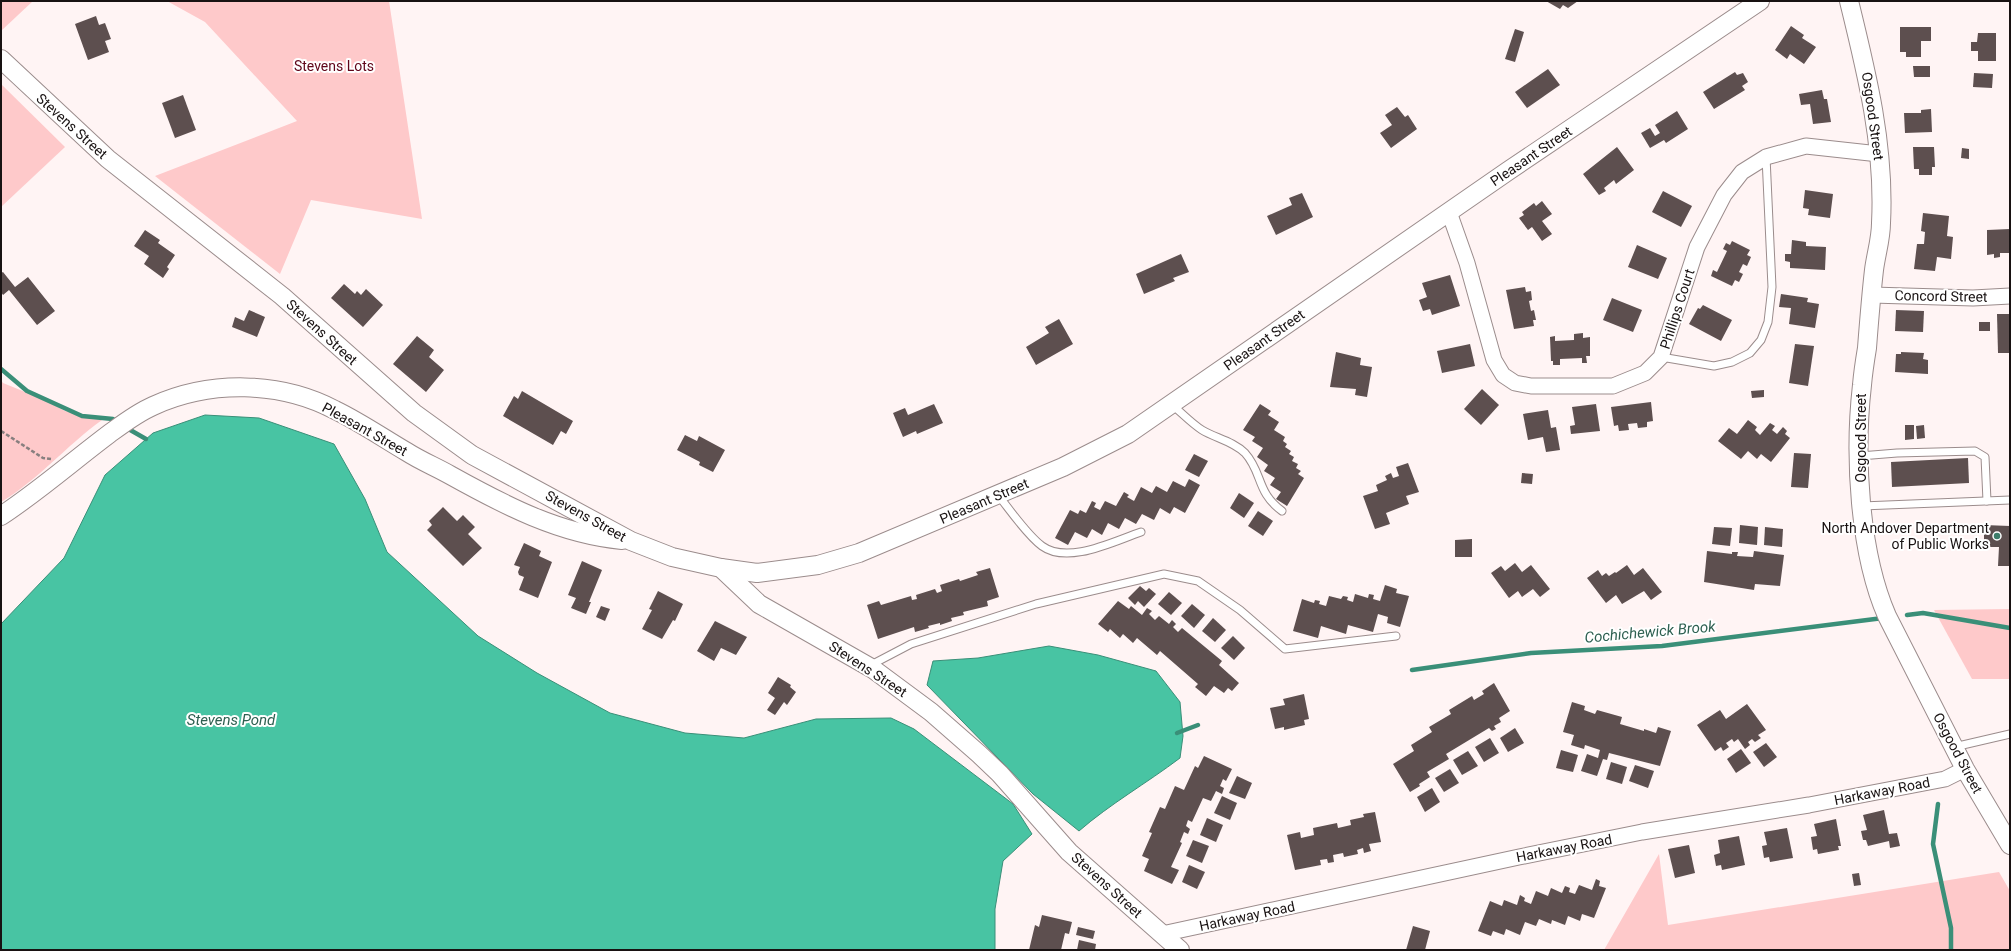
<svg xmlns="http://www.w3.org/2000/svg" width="2011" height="951" viewBox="0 0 2011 951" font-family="Roboto,sans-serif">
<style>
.green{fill:#fec9ca}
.water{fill:#48c4a3;stroke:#3a8f78}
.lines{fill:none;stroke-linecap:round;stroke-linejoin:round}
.stream{stroke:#3a8f78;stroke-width:4.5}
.building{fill:#5d4f4f}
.service-casing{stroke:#9b8c8c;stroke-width:9}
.minor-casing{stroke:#9b8c8c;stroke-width:17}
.tertiary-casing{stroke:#9b8c8c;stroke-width:20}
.path{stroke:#887f7f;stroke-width:2.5;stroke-dasharray:4 2;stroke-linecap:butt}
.service{stroke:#fff;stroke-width:7}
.minor{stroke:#fff;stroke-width:15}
.tertiary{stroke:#fff;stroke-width:18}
.poi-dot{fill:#3d7d6a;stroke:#fff;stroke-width:1.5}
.labels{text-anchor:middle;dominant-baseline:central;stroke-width:4;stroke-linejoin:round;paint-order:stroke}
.park-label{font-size:14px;fill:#5f0519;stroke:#fff}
.street-label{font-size:14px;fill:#181212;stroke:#fff}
.poi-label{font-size:14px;fill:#181212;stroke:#fff;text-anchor:end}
.water-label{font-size:15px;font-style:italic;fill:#2e6051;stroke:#fff}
</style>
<rect width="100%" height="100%" fill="#fff4f4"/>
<g class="green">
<polygon points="1,1 33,1 1,31"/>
<polygon points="167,1 389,1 422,219 311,200 280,274 155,176 297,121 205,22"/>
<polygon points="1,84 65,147 1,207"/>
<path d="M1,380L3,383L40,398L65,411L102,420C67,445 37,481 1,502Z"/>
<polygon points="2010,609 2010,679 1972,679 1934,610"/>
<polygon points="1659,854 1668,925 1999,872 2010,891 2010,950 1604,950"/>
</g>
<g class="water">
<polygon points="205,415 259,418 334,444 365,499 387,552 478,636 537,673 610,713 685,733 744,738 816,719 891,718 914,729 1013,804 1032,834 1003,861 995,909 995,950 1,950 1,624 64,558 105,475 153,433"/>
<path d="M1049,646L1098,655L1156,671L1180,702L1183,736L1180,758C1147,783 1110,804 1079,831L1033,794L927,685L933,661L978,658Z"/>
</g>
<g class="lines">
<g class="stream">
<polyline points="1,369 27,391 82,416 113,419 119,423"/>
<polyline points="125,427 146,439"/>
<polyline points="1907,615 1923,613 2010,628"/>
<polyline points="1412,670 1531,653 1662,646 1883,618"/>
<polyline points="1177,733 1198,725"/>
<polyline points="1938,804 1933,844 1951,928 1951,950"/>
</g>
</g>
<g class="building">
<polygon points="1546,1 1578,1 1568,8 1563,5 1560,9"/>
<polygon points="96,16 99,25 105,23 111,39 105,41 109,52 88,60 75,24"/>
<polygon points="1791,26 1804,35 1802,38 1816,47 1804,64 1790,54 1787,59 1775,50"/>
<polygon points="1900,27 1931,27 1931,41 1921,41 1921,57 1906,57 1906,52 1900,52"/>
<polygon points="1515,29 1524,32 1515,62 1505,59"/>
<polygon points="1978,33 1996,33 1996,61 1978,61 1978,51 1971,51 1971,42 1977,42"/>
<polygon points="1913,66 1930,66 1930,77 1914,77"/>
<polygon points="1548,69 1560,85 1527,108 1515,92"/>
<polygon points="1735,72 1737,75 1743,73 1748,82 1742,86 1745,90 1714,109 1703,92"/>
<polygon points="1974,73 1993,74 1992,88 1973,87"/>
<polygon points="1822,90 1824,99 1827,99 1831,122 1813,124 1810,104 1801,105 1799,94"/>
<polygon points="183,95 196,130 175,138 162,103"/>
<polygon points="1397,107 1405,117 1408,115 1417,129 1391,148 1380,133 1392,125 1385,115"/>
<polygon points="1931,109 1932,132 1905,133 1904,113 1921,113 1921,110"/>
<polygon points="1677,111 1688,129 1666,143 1664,140 1650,148 1641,133 1650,128 1655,136 1660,133 1655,125"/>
<polygon points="1617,147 1634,170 1616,184 1614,180 1604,188 1606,191 1599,195 1583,174"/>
<polygon points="1913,147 1934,147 1935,167 1932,167 1932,175 1919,175 1919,169 1914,169"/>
<polygon points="1962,148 1969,149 1969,159 1961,158"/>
<polygon points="1805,190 1833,194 1830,218 1808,215 1809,209 1803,208"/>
<polygon points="1663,191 1692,206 1681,227 1652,212"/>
<polygon points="1302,193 1313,217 1276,235 1267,216 1292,205 1289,198"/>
<polygon points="1542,201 1552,214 1542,221 1552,234 1542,241 1532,227 1528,230 1519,218 1524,215 1522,212 1534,203 1536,206"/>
<polygon points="1923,213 1949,216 1947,236 1953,237 1951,259 1937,257 1935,271 1914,269 1917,244 1924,244 1925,232 1921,231"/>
<polygon points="2010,229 2010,253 2000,253 2000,257 1994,258 1994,254 1987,255 1987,230"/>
<polygon points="145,230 160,240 158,243 175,255 167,267 169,269 163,278 144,264 149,256 134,246"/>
<polygon points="1792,240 1806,242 1806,246 1826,247 1825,270 1790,268 1790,262 1785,261 1785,254 1791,254"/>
<polygon points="1732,241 1750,250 1747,255 1751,257 1747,266 1743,264 1739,272 1743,274 1739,282 1735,280 1732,286 1711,276 1713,270 1717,272 1727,251 1723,249 1726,243 1730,245"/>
<polygon points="1637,245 1667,258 1658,279 1628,267"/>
<polygon points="1181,254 1189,272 1173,278 1175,281 1144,294 1136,274"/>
<polygon points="3,272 15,287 28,277 55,311 37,325 9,290 3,295 1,292 1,273"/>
<polygon points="1450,275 1460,306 1432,315 1430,309 1423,311 1419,300 1427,297 1422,283"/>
<polygon points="344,284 355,294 357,291 361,295 366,289 383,305 363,327 331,298"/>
<polygon points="1525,287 1526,292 1531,291 1532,300 1529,301 1531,311 1534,310 1536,320 1533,320 1534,326 1514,329 1506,290"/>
<polygon points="1781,294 1808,298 1807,302 1819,304 1815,328 1789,324 1791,308 1779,307"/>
<polygon points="1612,298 1642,310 1633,332 1603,320"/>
<polygon points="1703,305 1732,320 1721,341 1689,324 1698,308 1700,309"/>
<polygon points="249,310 265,317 257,337 232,327 235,317 244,321"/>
<polygon points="1896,310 1924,311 1923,332 1895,331"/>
<polygon points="1997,314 2010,314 2010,353 1998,353"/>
<polygon points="1059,319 1073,344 1036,365 1026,347 1049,333 1045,327"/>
<rect x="1979" y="322" width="11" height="9"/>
<polygon points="1583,333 1583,338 1590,337 1590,356 1586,356 1587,363 1582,363 1582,358 1560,359 1560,365 1553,365 1553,361 1551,361 1550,337 1555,336 1555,341 1574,340 1574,334"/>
<polygon points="417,336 434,350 429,357 444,370 426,392 393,364"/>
<polygon points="1470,344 1475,366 1442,373 1437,351"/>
<polygon points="1795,344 1814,346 1808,386 1789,383"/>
<polygon points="1336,352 1361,358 1360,365 1372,367 1367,397 1355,395 1356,389 1330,387"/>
<polygon points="1901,352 1924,353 1923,359 1928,360 1928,374 1895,372 1896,354 1901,354"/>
<polygon points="1482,389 1499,405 1481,425 1464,409"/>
<polygon points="1764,390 1764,397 1752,398 1751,391"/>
<polygon points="522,391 573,421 566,434 561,431 553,445 503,416 514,396 518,399"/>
<polygon points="1651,402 1653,421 1647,422 1647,427 1638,428 1637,423 1628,424 1629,430 1619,431 1618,425 1614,426 1611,407"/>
<polygon points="934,404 943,423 917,434 916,431 903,437 893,413 905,408 908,415"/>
<polygon points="1260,404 1271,411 1268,415 1279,422 1274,430 1285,437 1283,441 1287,444 1285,447 1291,451 1289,454 1294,457 1292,461 1298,464 1296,468 1301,471 1298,474 1304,478 1287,506 1276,499 1281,492 1270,485 1275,478 1264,471 1268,465 1257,457 1263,448 1252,441 1255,437 1243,430"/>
<polygon points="1596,404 1600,431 1571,434 1570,426 1575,425 1572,407"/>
<polygon points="1548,410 1551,428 1556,427 1560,450 1546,452 1543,437 1528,440 1523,414"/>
<polygon points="1748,420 1757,427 1755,430 1760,435 1770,423 1775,426 1772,430 1777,434 1783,427 1787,431 1785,434 1790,438 1771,462 1761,454 1757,459 1748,451 1741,459 1718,441 1729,428 1737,434"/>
<polygon points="1905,425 1914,425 1914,439 1905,440"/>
<polygon points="1924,425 1925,438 1917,439 1916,426"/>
<polygon points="685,435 697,441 699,436 725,450 713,472 699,465 700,462 677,450"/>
<polygon points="1794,453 1811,454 1808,488 1791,487"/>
<polygon points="1194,454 1208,461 1199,477 1185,470"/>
<polygon points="1968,458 1969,483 1892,487 1891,462"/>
<polygon points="1408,463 1419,492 1406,496 1409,504 1386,513 1390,524 1375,529 1363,496 1378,491 1376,485 1387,480 1385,476 1391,473 1393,478 1399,476 1396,467"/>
<polygon points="1522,473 1533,474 1532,484 1521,483"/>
<polygon points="1189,479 1200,485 1185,513 1174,507 1170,514 1160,508 1154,520 1142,514 1136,524 1125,518 1119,529 1108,523 1102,535 1092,529 1087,538 1075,532 1068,545 1055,538 1070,510 1078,514 1080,510 1086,513 1092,501 1096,503 1094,507 1100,510 1105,501 1116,506 1124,492 1129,495 1127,497 1134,501 1141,487 1152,493 1156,486 1167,492 1173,481 1185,487"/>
<polygon points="1239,493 1254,503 1244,518 1230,508"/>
<polygon points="443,507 457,521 463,515 475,527 468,534 482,548 463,566 427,530 432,525 429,521"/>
<polygon points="1258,511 1273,521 1263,536 1248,526"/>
<polygon points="1740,525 1758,527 1757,545 1739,543"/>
<polygon points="1984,525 2010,526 2010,566 1998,566 1999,547 1984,547"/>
<polygon points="1714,527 1732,528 1730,546 1712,544"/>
<polygon points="1765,527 1783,529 1782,547 1764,545"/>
<polygon points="1472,539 1472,557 1455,557 1455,540"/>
<polygon points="524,543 541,551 539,556 552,562 538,598 519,590 524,577 519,575 518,572 520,567 514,565"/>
<polygon points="1707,551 1732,554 1732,552 1738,552 1737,556 1753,557 1754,551 1784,555 1780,586 1755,584 1754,590 1704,582"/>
<polygon points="582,561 602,570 589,602 591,602 586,614 571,608 576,598 568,595"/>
<polygon points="1515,563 1522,572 1531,565 1550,589 1540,597 1533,589 1522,597 1518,591 1509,598 1491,573 1501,566 1505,571"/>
<polygon points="1627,565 1634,575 1643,568 1662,592 1651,600 1644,591 1622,604 1616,595 1606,603 1587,578 1598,570 1602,576 1606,573 1609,576 1615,572 1616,573"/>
<polygon points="990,568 999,597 987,601 988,606 963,612 964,615 951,618 952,621 940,625 940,623 928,626 929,628 915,632 914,627 878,639 867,605 879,601 881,605 911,596 912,600 917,599 916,595 935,589 937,593 942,591 940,585 959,579 960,581 978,575 976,572"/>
<polygon points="1385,585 1397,589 1396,593 1409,596 1400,627 1387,623 1388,617 1378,614 1373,632 1348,625 1346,634 1321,626 1318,638 1293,631 1302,599 1314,603 1315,600 1320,601 1319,604 1326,606 1329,596 1341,599 1343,596 1348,597 1347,600 1353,602 1355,594 1368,598 1369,594 1374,595 1373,599 1380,601"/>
<polygon points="1140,586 1146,591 1149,588 1156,594 1144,607 1138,601 1135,605 1128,598"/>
<polygon points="658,591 683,604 675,621 673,620 662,639 642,629 652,610 649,609"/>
<polygon points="1169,592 1182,603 1171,615 1158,604"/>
<polygon points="1118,601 1129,609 1131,606 1142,615 1147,608 1152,611 1149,614 1155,620 1159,616 1169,624 1172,620 1176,624 1173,627 1178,632 1182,628 1222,661 1219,665 1239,683 1232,691 1228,688 1224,693 1214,686 1206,696 1195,687 1198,684 1160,651 1157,655 1137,638 1133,643 1123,634 1120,638 1110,629 1108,632 1098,624"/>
<polygon points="1192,604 1205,615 1194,628 1181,616"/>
<polygon points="601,606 610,609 605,621 596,617"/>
<polygon points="1213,618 1226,630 1215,642 1202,631"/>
<polygon points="715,621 747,637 736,655 721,648 714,661 697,651"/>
<polygon points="1233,636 1245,648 1234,660 1221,648"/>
<polygon points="778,677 791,685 790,687 796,692 787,705 784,702 775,715 767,710 775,698 768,693"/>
<polygon points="1494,683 1510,711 1499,718 1501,722 1494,726 1496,729 1492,731 1489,728 1446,754 1449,759 1427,772 1430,777 1419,784 1420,786 1410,792 1393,764 1414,751 1411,745 1432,732 1429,727 1451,714 1449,710 1472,696 1474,700 1484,694 1482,691"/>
<polygon points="1304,694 1309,719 1304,720 1305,725 1284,730 1284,727 1275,729 1270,708 1285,705 1283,699"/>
<polygon points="1572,702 1585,706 1584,710 1595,714 1597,710 1622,717 1620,724 1644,731 1644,729 1656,733 1658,727 1671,731 1660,766 1609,753 1607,760 1603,759 1597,776 1581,771 1587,754 1598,758 1600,750 1585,745 1584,749 1571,745 1574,735 1563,732"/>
<polygon points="1747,704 1766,730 1758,735 1761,738 1755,742 1752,739 1748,742 1750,745 1745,749 1738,739 1734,742 1732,739 1726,743 1729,747 1723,751 1721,747 1715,751 1697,725 1720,710 1726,719"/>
<polygon points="1515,728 1524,743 1508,752 1500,738"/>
<polygon points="1490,738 1499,753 1484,762 1475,747"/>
<polygon points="1766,743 1777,757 1764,767 1753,752"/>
<polygon points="1741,749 1751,763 1736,773 1727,759"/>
<polygon points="1561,750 1578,755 1573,772 1556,768"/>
<polygon points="1468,751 1478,766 1462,775 1453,760"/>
<polygon points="1204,756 1232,769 1226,781 1223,779 1220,786 1224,788 1222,794 1216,791 1211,801 1203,798 1192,822 1188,820 1186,826 1190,829 1188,834 1184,832 1180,842 1182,843 1171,867 1179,870 1172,884 1144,871 1149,859 1142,856 1152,833 1149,832 1160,807 1165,809 1175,786 1184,790 1195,766 1198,768"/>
<polygon points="1611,762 1627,767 1622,784 1606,779"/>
<polygon points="1635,765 1654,771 1648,788 1629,781"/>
<polygon points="1450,769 1459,783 1444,792 1435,778"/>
<polygon points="1237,776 1252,783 1245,799 1229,793"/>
<polygon points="1432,788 1440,802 1425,812 1417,797"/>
<polygon points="1222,796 1237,803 1230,820 1214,813"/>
<polygon points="1884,810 1889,834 1897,833 1900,846 1890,848 1889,841 1868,846 1866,840 1863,840 1861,831 1867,830 1863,815"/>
<polygon points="1375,812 1381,842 1369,844 1371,851 1364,853 1363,848 1357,850 1358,854 1344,857 1343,853 1333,855 1334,862 1328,863 1327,859 1320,860 1321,865 1295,870 1287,835 1300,832 1301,838 1314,835 1313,828 1337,823 1338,828 1351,825 1350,820 1364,817 1363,814"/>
<polygon points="1207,818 1223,825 1216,842 1200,835"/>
<polygon points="1836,819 1841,846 1838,846 1839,850 1818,854 1817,849 1813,850 1811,837 1817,836 1814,824"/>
<polygon points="1787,828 1793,858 1770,862 1769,857 1764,858 1762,846 1767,845 1764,832"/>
<polygon points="1739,836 1745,865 1722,870 1721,865 1716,866 1714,855 1720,853 1718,840"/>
<polygon points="1193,840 1209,846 1202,863 1186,856"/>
<polygon points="1689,845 1695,873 1675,878 1668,849"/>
<polygon points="1189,865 1205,872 1197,889 1182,882"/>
<polygon points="1859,873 1861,885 1854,886 1852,874"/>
<polygon points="1596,879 1600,881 1599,886 1606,888 1594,918 1582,914 1580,921 1568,916 1565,925 1552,920 1551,924 1539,919 1536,926 1525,922 1520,935 1506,929 1504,935 1493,931 1491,936 1478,931 1490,901 1502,906 1504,900 1517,905 1520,895 1525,898 1524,901 1531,904 1536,891 1548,896 1551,888 1562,893 1565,886 1570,888 1569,892 1575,894 1579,885 1592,890"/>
<polygon points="1042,915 1072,922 1069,934 1065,933 1061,950 1029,950 1035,925 1039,927"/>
<polygon points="1413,926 1430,931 1425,950 1406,950"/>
<polygon points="1078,927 1095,931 1093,939 1076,935"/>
<polygon points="1079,940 1096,944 1095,950 1077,950"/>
</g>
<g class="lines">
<defs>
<g id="service">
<polyline points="1661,357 1714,366 1732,362 1750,353 1761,340 1768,322 1772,287 1766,157"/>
<path d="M1171,404C1181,412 1191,423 1202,430C1215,438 1233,441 1245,453C1263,473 1256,492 1282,511"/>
<polyline points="1860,456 1897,453 1975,451 1985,457 1987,501"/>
<path d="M998,495C1010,510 1027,535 1042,546C1068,565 1114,541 1141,532"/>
<polyline points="1862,506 2010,500"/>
<polyline points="869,666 911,644 1036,604 1164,574 1198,581 1240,610 1285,649 1396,636"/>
<polyline points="1954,747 2010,734"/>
</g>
<g id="minor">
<polyline points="1449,212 1467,263 1494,360 1503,375 1515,383 1531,386 1613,386 1645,373 1661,357 1697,247 1724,195 1742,172 1766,157 1806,146 1879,154"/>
<polyline points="1872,295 1973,298 2010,296"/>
<polyline points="1162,934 1519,857 1642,832 1809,805 1945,779 1965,769"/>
</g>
<g id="tertiary">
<path d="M1849,1C1867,74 1885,147 1881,223C1881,239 1876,254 1874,270C1871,296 1869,322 1867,348C1865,360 1863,373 1862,385C1854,455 1859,552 1887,616L1965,769L2010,845"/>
<polyline points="1,59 108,159 282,296 414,413 472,455 631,541 672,557 721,568 759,604 873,669 931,712 979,754 1000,774 1069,852 1180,950"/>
<path d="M1,516C39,491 73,461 109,434C124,423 137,413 153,406C210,380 280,381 335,410C360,422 383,438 407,452C421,461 436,467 450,475C504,505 559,534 622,540"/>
<polyline points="721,568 757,573 818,565 859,553 1063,467 1128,434 1508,171 1760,1"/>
</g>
</defs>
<use href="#service" class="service-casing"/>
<use href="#minor" class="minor-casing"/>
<use href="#tertiary" class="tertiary-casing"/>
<polyline class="path" points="1,431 43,458 51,459"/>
<use href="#service" class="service"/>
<use href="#minor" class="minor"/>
<use href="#tertiary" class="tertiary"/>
</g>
<circle class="poi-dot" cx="1997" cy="536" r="4"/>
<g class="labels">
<g class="park-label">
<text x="334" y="66">Stevens Lots</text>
</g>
<g class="street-label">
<text transform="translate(1873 116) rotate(82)">Osgood Street</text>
<text transform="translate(72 126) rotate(42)">Stevens Street</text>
<text transform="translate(1531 156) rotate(-34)">Pleasant Street</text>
<text transform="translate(1941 296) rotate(1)">Concord Street</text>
<text transform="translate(1677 309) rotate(-72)">Phillips Court</text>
<text transform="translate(322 332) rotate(42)">Stevens Street</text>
<text transform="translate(1264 340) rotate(-35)">Pleasant Street</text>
<text transform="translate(365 429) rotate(29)">Pleasant Street</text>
<text transform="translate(1861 438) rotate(-90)">Osgood Street</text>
<text transform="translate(984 501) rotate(-23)">Pleasant Street</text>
<text transform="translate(586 516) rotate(29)">Stevens Street</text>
<text transform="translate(868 669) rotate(33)">Stevens Street</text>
<text transform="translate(1958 753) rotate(62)">Osgood Street</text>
<text transform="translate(1882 791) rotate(-11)">Harkaway Road</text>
<text transform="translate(1564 848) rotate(-11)">Harkaway Road</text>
<text transform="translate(1107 885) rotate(42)">Stevens Street</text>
<text transform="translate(1247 916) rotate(-12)">Harkaway Road</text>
</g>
<g class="poi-label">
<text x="1989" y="528">North Andover Department<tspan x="1989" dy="16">of Public Works</tspan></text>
</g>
<g class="water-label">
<text transform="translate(1650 632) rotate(-5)">Cochichewick Brook</text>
<text x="231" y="720">Stevens Pond</text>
</g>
</g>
<rect width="2011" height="951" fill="none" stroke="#181212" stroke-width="4"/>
</svg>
